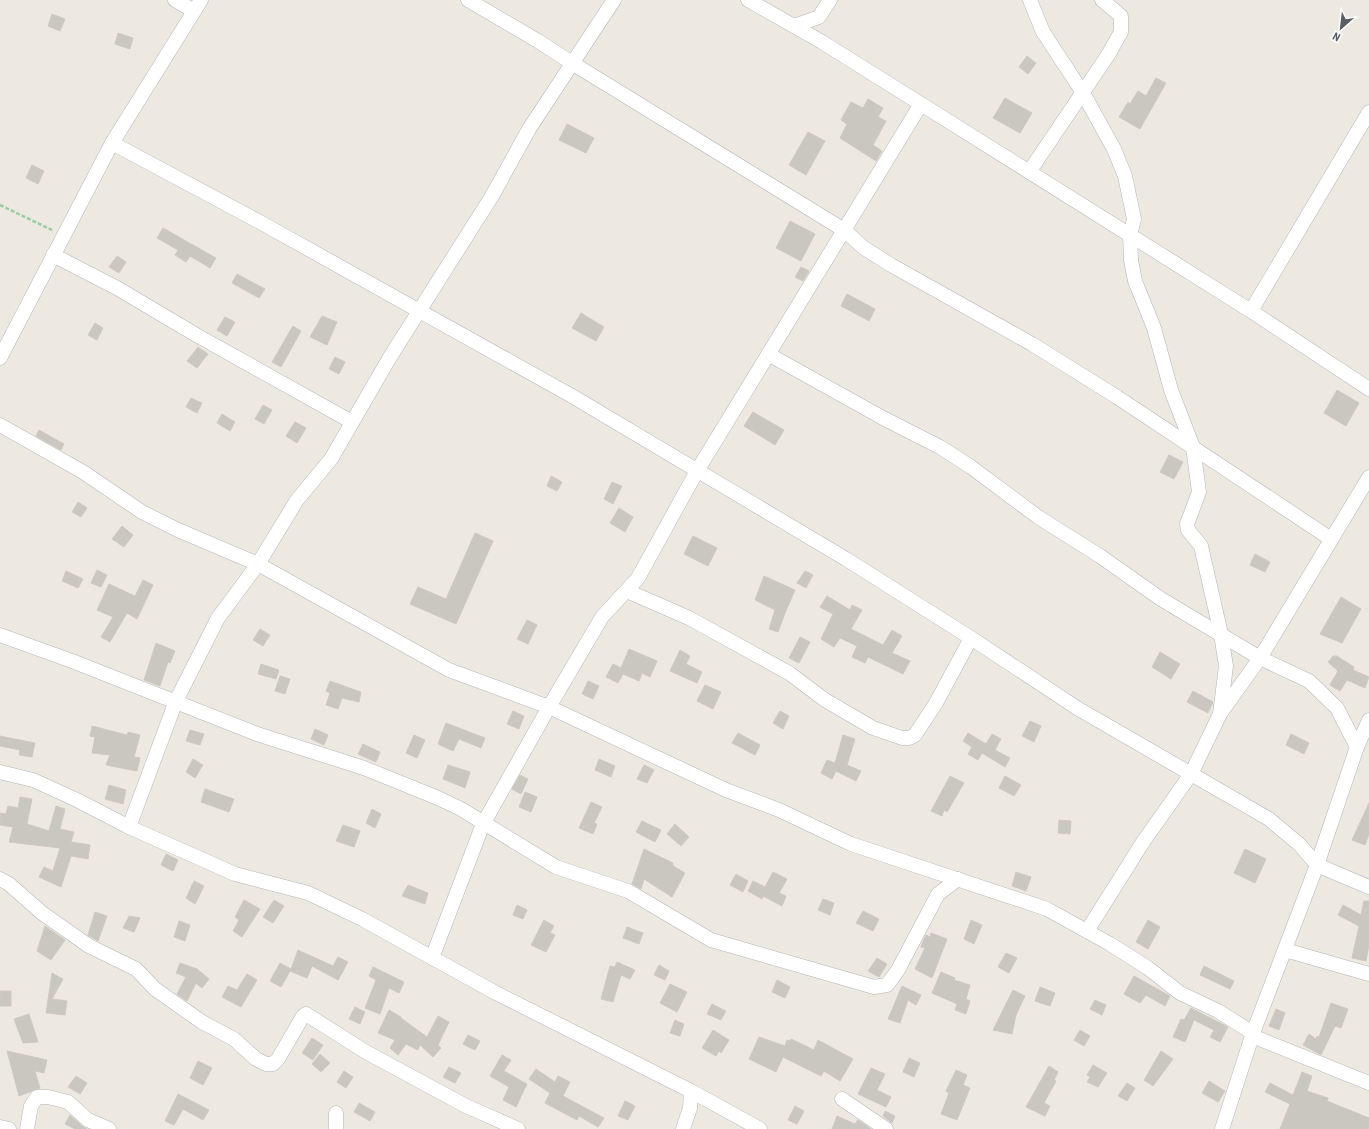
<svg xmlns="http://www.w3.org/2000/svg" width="1369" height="1129" viewBox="0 0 1369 1129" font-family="'Roboto Condensed',sans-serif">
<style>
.building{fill:#cac6c0;stroke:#d2c9c0}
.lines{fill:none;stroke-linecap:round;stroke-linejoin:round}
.minor-casing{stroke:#b2b6b9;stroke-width:15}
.path{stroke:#9acea0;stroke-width:2.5;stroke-dasharray:4 2;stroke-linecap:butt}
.minor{stroke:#fff;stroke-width:14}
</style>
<rect width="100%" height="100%" fill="#ede9e1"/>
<g class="building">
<polygon points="52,14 65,19 60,31 48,26"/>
<polygon points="118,33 133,38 130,49 115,44"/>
<polygon points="1027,56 1036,63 1028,74 1019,67"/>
<polygon points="1156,78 1166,83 1140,129 1119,117 1128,102 1130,104 1138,91 1146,96"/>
<polygon points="1005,98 1032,113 1020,133 993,118"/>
<polygon points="868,99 883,108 878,117 886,121 873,145 882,151 876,161 840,138 847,124 841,120 851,102 863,108"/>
<polygon points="567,124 594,138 586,153 559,140"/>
<polygon points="808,132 825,141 806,175 789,165"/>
<polygon points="32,165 44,171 38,184 26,178"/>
<polygon points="790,221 815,234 801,261 776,248"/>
<polygon points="163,228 216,258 210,268 190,256 186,262 175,255 178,250 157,238"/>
<polygon points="117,256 126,262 119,273 109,267"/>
<polygon points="801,267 809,271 803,281 795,277"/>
<polygon points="237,274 265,289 259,298 232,283"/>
<polygon points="847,294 875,309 869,321 841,306"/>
<polygon points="581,313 604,327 596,341 572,328"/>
<polygon points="322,316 337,322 327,345 310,337"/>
<polygon points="225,317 235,322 227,336 217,330"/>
<polygon points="95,323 103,328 97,340 88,335"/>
<polygon points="293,326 301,331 281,367 272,362"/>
<polygon points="198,347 208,354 197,368 187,361"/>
<polygon points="335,357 345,362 339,374 329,369"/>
<polygon points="1337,390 1359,403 1346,426 1324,413"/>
<polygon points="191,398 202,403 197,413 186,407"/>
<polygon points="263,405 272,410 264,424 255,419"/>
<polygon points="753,412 784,430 775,445 744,426"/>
<polygon points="222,414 235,422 230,431 217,423"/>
<polygon points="295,422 306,428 297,443 286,436"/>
<polygon points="39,430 64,444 61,450 36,436"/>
<polygon points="1169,455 1183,462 1174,479 1160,472"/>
<polygon points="551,476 562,482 557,491 547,486"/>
<polygon points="612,482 622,486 613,504 604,499"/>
<polygon points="78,502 87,508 81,517 72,512"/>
<polygon points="619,508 633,517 625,532 610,523"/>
<polygon points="122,526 133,535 124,547 112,539"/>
<polygon points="475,533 493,541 456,624 410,604 418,587 446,599"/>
<polygon points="693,536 717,548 708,566 684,554"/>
<polygon points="1255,554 1270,562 1265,572 1250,565"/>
<polygon points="97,570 107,575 101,587 91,583"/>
<polygon points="66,571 83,579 78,588 62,581"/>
<polygon points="805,571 813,575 806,588 797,583"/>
<polygon points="764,576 795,590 785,613 778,632 769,629 775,610 755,600"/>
<polygon points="143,580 153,585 137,619 127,613 110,642 101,637 113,617 97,610 109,584 135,596"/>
<polygon points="827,596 850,610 852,605 862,610 851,629 883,645 892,630 902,636 892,653 910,661 903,674 868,657 865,663 852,657 857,646 840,638 834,647 821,639 833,614 820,607"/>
<polygon points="1341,597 1361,609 1342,643 1320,634"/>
<polygon points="527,620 537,625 528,644 517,639"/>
<polygon points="260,629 270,635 263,646 253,640"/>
<polygon points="800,637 810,642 799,663 789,658"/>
<polygon points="156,643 175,651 170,663 168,662 160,686 144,680"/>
<polygon points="629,649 657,661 650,677 642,673 639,681 623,674 618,683 606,677 613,664 621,668"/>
<polygon points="680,650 690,656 686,664 702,672 697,683 670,671"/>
<polygon points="1160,652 1180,664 1171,679 1152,667"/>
<polygon points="1333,656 1337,656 1354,667 1353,670 1369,677 1365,688 1347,680 1340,691 1330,685 1338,671 1328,662"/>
<polygon points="261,664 279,670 276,679 258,674"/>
<polygon points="280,676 290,679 285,694 275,691"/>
<polygon points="330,681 361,692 359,702 342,698 338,709 326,705 330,693 326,691"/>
<polygon points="588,681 599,686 593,699 582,694"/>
<polygon points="705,685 721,692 713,709 697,701"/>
<polygon points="1193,691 1213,702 1208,713 1187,702"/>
<polygon points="513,711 524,716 519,729 507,724"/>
<polygon points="780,711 789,716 783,729 773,723"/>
<polygon points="1030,721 1041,726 1034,742 1022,736"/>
<polygon points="446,723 485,738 481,748 459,739 453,751 438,744"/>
<polygon points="92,726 127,735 128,732 140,735 134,757 140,758 137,771 106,765 110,755 92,753 95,737 90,736"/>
<polygon points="315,729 328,735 324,745 311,739"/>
<polygon points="190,730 204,734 200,745 186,741"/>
<polygon points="738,733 760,745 755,755 732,743"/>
<polygon points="968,733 986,744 992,734 1001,739 995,750 1010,758 1005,767 982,753 978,760 968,754 972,747 963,741"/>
<polygon points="1291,734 1309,743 1304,754 1286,745"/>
<polygon points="414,735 425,740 417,758 406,753"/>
<polygon points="843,735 855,739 847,765 861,771 856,781 836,771 832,779 821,773 827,760 835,763"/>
<polygon points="0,736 35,743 32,757 19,755 20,750 0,746"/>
<polygon points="363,744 380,752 376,762 358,754"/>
<polygon points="193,759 203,765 195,778 186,772"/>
<polygon points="599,759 615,766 611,777 595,770"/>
<polygon points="448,765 470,772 465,788 443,779"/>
<polygon points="644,765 654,770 647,783 637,779"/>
<polygon points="520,775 528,779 521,794 512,789"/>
<polygon points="950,776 964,783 947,812 944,810 942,816 931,811"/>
<polygon points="1005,776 1021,785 1014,796 999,788"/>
<polygon points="109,785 126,790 123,804 105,799"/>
<polygon points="205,789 234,799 229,812 201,802"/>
<polygon points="525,792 537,797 531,812 519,807"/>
<polygon points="20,797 32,799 27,824 49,831 56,806 65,809 60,829 74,832 71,842 90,845 88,859 71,856 61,887 39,877 44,867 53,871 60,848 9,842 13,827 0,825 0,813 6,814 8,806 18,808"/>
<polygon points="591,802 602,807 594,823 597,824 593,834 579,828"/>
<polygon points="1369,803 1369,834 1365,845 1352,840"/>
<polygon points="372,809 381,814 375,828 366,823"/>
<polygon points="1059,820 1071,821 1070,834 1058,833"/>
<polygon points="642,821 661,830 655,842 636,832"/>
<polygon points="675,824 689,837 681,846 667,834"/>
<polygon points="343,825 360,831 354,847 336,841"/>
<polygon points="644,849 673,863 673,866 685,873 672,897 644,879 641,889 632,884"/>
<polygon points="1245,849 1266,859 1255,883 1234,873"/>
<polygon points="166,854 178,860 173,871 161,865"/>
<polygon points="773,872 787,879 779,893 786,896 782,906 763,896 762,899 748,891 753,881 765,887"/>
<polygon points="1016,872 1031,877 1026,891 1012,886"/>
<polygon points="736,874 748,881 743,892 730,885"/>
<polygon points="194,881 204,886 195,904 186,898"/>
<polygon points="408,885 428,893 425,904 402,896"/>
<polygon points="823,899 834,903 830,915 818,910"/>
<polygon points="244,900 260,909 242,937 233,931 239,920 235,917"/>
<polygon points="274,900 284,906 273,923 263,917"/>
<polygon points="1364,901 1369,901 1369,945 1366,961 1352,958 1359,926 1338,915 1343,905 1361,915"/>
<polygon points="517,905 527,910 523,919 513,915"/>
<polygon points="863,911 879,919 873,931 856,923"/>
<polygon points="95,912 107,916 98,941 88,935"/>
<polygon points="129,916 140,918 134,932 123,928"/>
<polygon points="544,920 554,926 550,933 555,935 546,952 531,945"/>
<polygon points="971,920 982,925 974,944 964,939"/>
<polygon points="1148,920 1160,927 1148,949 1136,942"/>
<polygon points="179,921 190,925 185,941 174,937"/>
<polygon points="45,926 65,940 51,960 37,951"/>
<polygon points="627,927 643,933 639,944 623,938"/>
<polygon points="931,933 947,939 932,978 915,969 925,948 921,947 924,939 926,935 930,937"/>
<polygon points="298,950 333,966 338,957 348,962 338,980 312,966 307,978 290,971 281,987 270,981 280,963 291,969"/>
<polygon points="1006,953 1017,958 1009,973 998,967"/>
<polygon points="877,958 887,964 879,977 868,971"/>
<polygon points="617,962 635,970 630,979 621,975 613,1002 601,999 610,966 615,967"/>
<polygon points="180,963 197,969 209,979 202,988 196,983 187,1001 177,994 186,977 176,973"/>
<polygon points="659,965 669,971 665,980 654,975"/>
<polygon points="1204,966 1234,981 1230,989 1200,975"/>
<polygon points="373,967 404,982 399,993 389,988 380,1014 365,1008 376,980 369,976"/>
<polygon points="941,972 955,978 954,980 970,985 966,999 970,1001 966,1014 955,1010 957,1004 932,993"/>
<polygon points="52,973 63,979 52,999 67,1001 65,1015 46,1013"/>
<polygon points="247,974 257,980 241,1007 222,997 228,986 237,990"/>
<polygon points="1134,976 1170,996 1165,1006 1146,995 1140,1003 1124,994"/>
<polygon points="777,980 790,987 785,998 772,992"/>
<polygon points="670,984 687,992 677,1012 660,1003"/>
<polygon points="902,986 921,995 916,1005 908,1000 900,1023 888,1019"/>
<polygon points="1040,987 1055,993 1050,1006 1035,1001"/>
<polygon points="1013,990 1025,996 1016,1015 1012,1034 993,1030"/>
<rect x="0" y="991" width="11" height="15"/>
<polygon points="1095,1000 1106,1005 1102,1015 1090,1009"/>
<polygon points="1331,1003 1348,1009 1341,1028 1335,1026 1321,1055 1303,1045 1309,1034 1316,1039 1317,1036 1319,1037"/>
<polygon points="712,1004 726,1011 721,1020 707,1014"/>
<polygon points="355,1007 365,1012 360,1024 349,1019"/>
<polygon points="1191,1008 1228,1027 1220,1042 1210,1037 1214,1030 1194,1020 1185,1042 1173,1037 1181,1019 1184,1020"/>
<polygon points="1276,1009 1285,1013 1279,1030 1269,1026"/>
<polygon points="389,1010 401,1017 401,1018 427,1037 438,1016 449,1022 438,1045 441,1048 433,1057 420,1045 418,1050 406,1044 398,1055 390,1048 395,1040 378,1033"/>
<polygon points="29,1014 38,1042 23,1043 14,1019"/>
<polygon points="675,1020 684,1024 680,1036 670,1033"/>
<polygon points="713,1030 729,1040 721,1053 719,1051 716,1056 702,1048"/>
<polygon points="1080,1030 1090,1036 1084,1046 1074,1040"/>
<polygon points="468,1035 480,1041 475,1050 463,1044"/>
<polygon points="759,1037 785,1046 787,1040 790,1041 791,1039 814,1050 818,1040 853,1059 840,1081 824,1071 821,1076 783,1057 776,1072 749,1059"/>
<polygon points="312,1038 323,1045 313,1060 302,1053"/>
<polygon points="7,1051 47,1060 44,1073 35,1071 40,1088 19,1096"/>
<polygon points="1161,1051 1173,1059 1153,1086 1144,1080"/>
<polygon points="320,1054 330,1063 321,1072 312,1064"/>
<polygon points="502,1055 511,1060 504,1071 527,1084 516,1107 503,1100 509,1087 490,1076"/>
<polygon points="909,1058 920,1063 914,1077 903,1072"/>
<polygon points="198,1061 212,1068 203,1085 190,1078"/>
<polygon points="1093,1065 1107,1073 1098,1087 1087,1082 1090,1077 1087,1075"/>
<polygon points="1049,1066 1058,1072 1054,1080 1056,1081 1044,1103 1050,1106 1045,1116 1026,1107"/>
<polygon points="449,1067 461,1073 455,1083 443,1077"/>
<polygon points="871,1068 885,1074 877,1090 891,1097 886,1107 858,1094"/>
<polygon points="536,1069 555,1082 558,1076 570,1082 563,1096 604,1118 598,1127 579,1116 577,1120 545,1103 550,1093 529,1079"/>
<polygon points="956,1070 967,1075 963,1085 970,1088 957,1120 941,1114 949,1093 946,1091"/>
<polygon points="344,1071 353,1077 346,1088 337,1082"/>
<polygon points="1302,1072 1312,1076 1307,1091 1328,1098 1327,1101 1369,1118 1369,1129 1280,1129 1290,1104 1265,1092 1270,1083 1293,1095"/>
<polygon points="76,1076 87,1083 80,1094 68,1087"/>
<polygon points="1209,1081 1225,1091 1218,1102 1202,1093"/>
<polygon points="1127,1083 1135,1088 1127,1101 1118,1096"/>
<polygon points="178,1094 209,1110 203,1120 183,1109 174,1125 165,1121"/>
<polygon points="625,1101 635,1106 628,1120 618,1116"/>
<polygon points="359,1103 375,1112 370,1121 354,1112"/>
<polygon points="795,1106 804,1111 797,1124 788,1120"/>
<polygon points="885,1111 895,1116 892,1123 883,1116"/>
<polygon points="70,1115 82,1126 87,1129 75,1129 65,1124"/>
<polygon points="837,1116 855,1124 858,1120 871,1129 832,1129"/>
</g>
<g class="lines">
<defs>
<g id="minor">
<polyline points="175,0 194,11"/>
<polyline points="468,0 538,41 572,63 844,230 864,248 891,265 1032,344 1117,397 1331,539"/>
<polyline points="748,0 822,42 921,104 1251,311 1369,389"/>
<polyline points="1030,0 1043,32 1083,93 1114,149 1125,176 1134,219 1130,235 1131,260 1135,281 1154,328 1171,390 1193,447 1199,492 1187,524 1188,530 1201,546 1221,634 1226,666 1220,714"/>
<polyline points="794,26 819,17 830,0"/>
<polyline points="112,143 258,221 572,396 846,559 971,638 1077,708 1269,819 1300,845 1317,865 1369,887"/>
<polyline points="1029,172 1108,55 1121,32 1121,16 1102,0"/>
<polyline points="53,255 117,288 198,336 352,422"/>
<polyline points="1251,311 1369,112"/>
<polyline points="768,354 883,418 940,447 971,467 1038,517 1100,556 1161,599 1260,658 1309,681 1337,708 1357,747"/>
<polyline points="0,358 112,143 201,0"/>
<polyline points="0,425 83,472 142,512 178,530 258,564 449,670 549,707 726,790 779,810 851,844 1047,909 1110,944 1148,968 1180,993 1218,1011 1253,1033"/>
<polyline points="627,591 689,618 789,673 825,700 873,728 902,738 909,738 915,735 936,703 971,638"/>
<polyline points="0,635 72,661 257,734 364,768 438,798 461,809 556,867 628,891 711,940 874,987 887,985 898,970 938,894 958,879"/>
<polyline points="0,772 33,780 77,800 129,827 235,874 308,893 362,919 496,993 691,1091 760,1129"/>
<polyline points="129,827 176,701 218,618 258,564 297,500 331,459 390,357 492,196 529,129 614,0"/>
<polyline points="0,879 9,884 42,913 89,946 136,969 155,989 202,1022 234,1039 256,1059 266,1064 273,1064 278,1059 303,1016 306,1014 366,1052 466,1106 518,1129"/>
<polyline points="1087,931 1143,842 1191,774 1220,714 1260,658 1369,477"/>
<polyline points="1285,950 1369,974"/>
<polyline points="432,958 483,824 549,707 602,617 638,578 697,471 921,104"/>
<polyline points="1252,1036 1369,1083"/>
<polyline points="842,1099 886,1129"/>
<polyline points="0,1127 9,1129"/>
<polyline points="27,1129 31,1106 37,1097 48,1097 68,1102 88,1120 109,1129"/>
<polyline points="336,1129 336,1113"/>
<polyline points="683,1129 690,1108 691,1091"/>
<polyline points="1222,1129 1253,1033 1317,865 1357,747 1369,720"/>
</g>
</defs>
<use href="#minor" class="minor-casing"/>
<polyline class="path" points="0,205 52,230"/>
<use href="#minor" class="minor"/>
</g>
<g transform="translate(1341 28) rotate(208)" stroke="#ffffff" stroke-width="3" paint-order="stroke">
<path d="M0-3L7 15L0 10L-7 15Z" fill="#5a5f63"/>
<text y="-6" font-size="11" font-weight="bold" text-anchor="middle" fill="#5a5f63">N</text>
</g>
</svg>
